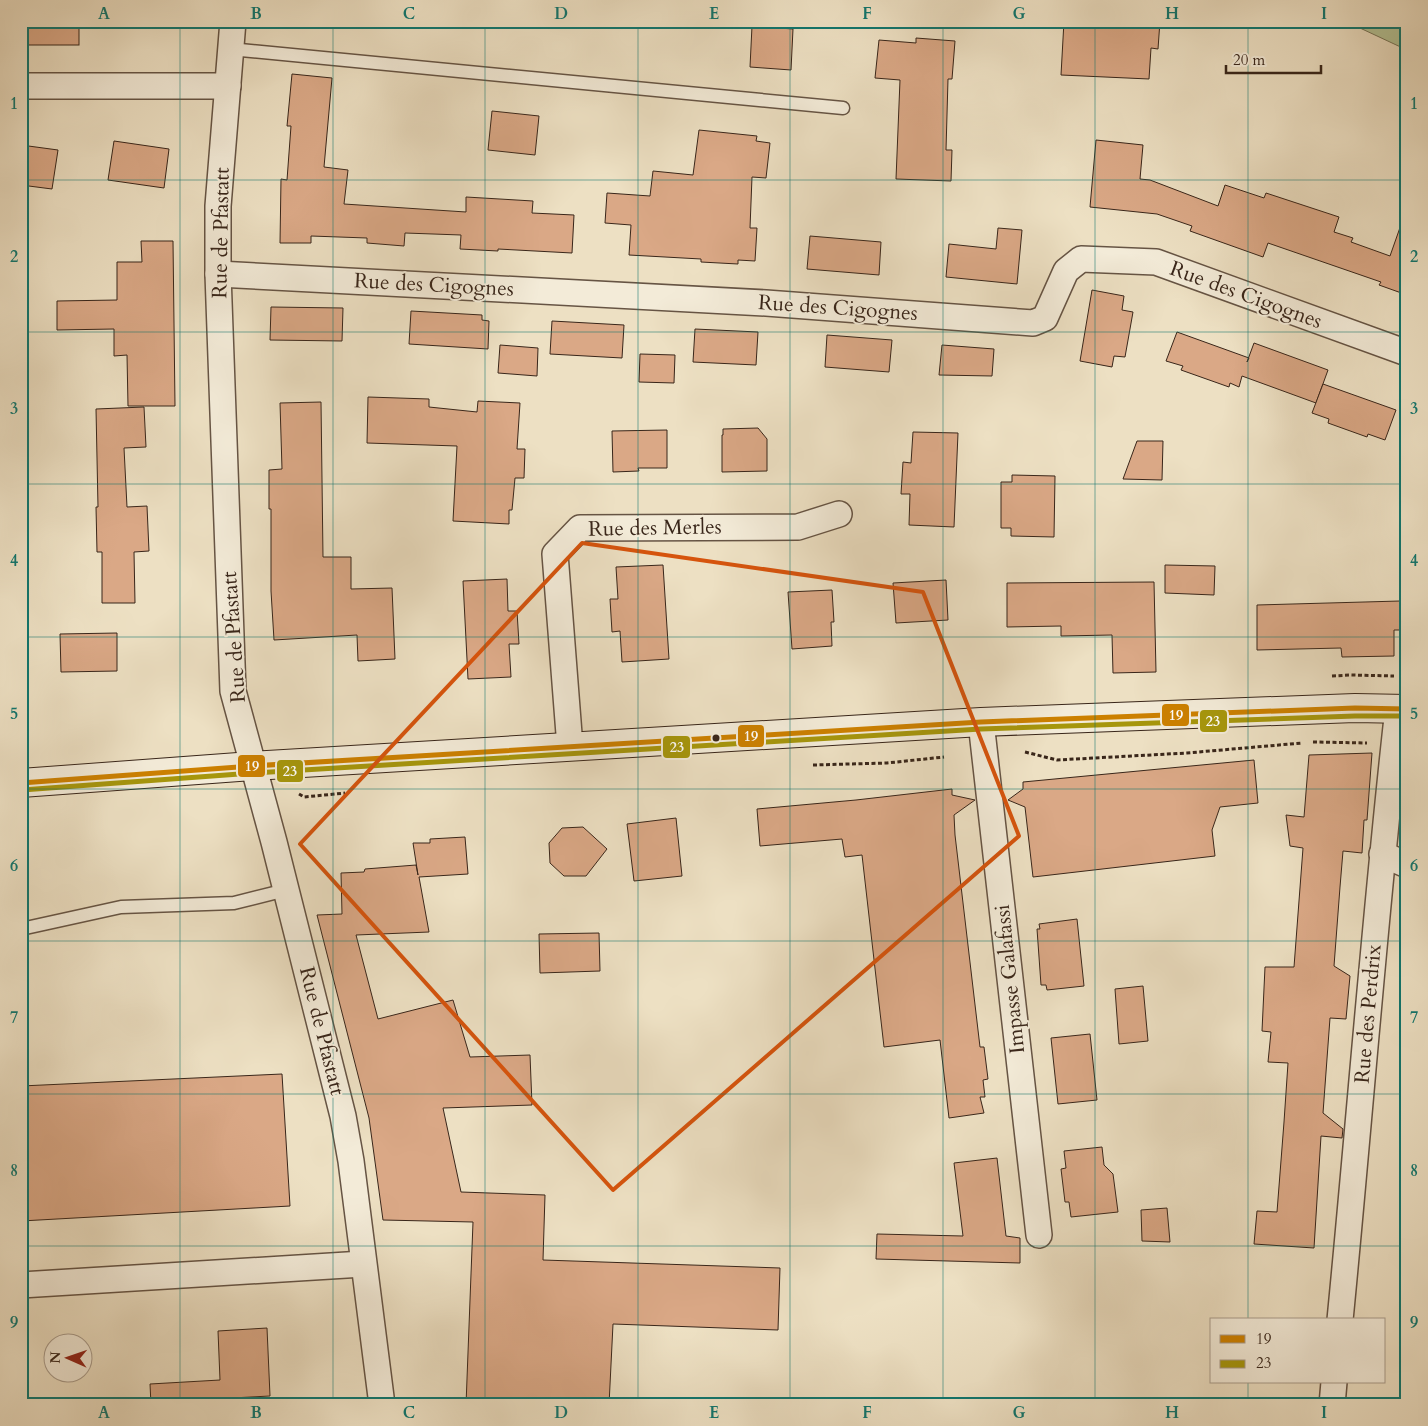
<svg xmlns="http://www.w3.org/2000/svg" width="1428" height="1426" viewBox="0 0 1428 1426" font-family="Cardo,serif">
<style>
.green{fill:#b4c396;stroke:#767458}
.building{fill:#daa886;stroke:#39261a}
.lines{fill:none;stroke-linecap:round;stroke-linejoin:round}
.lane-casing{stroke:#665444;stroke-width:15}
.street-casing{stroke:#665444;stroke-width:28}
.secondary-casing{stroke:#39261a;stroke-width:30}
.path{stroke:#39261a;stroke-width:3;stroke-dasharray:4 2.5;stroke-linecap:butt}
.lane{stroke:#f3ebd8;stroke-width:12}
.street{stroke:#f3ebd8;stroke-width:25}
.secondary{stroke:#f3ebd8;stroke-width:28}
.bus-1-casing{stroke:#f3ebd8;stroke-width:9}
.bus-2-casing{stroke:#f3ebd8;stroke-width:9}
.bus-1{stroke:#cc8000;stroke-width:5}
.bus-2{stroke:#a6960c;stroke-width:5}
.marked{fill:none;stroke:#d6540d;stroke-width:4;stroke-linejoin:round}
.grid{fill:none;stroke:#0f766e;stroke-width:1;stroke-opacity:0.55}
.bus-dot{fill:#39261a;stroke:#f3ebd8;stroke-width:2}
.labels{text-anchor:middle;dominant-baseline:central;stroke-width:4;stroke-linejoin:round;paint-order:stroke}
.street-label{font-size:21px;fill:#39261a;stroke:#f3ebd8}
.line-badge{stroke:#f3ebd8;stroke-width:2}
.badge-label{font-size:14px;text-anchor:middle;font-weight:bold;fill:#fff}
.neatline{fill:none;stroke:#0f766e;stroke-width:2}
.grid-label{font-size:16px;text-anchor:middle;font-weight:bold;fill:#0f766e}
</style>
<rect width="100%" height="100%" fill="#ede0c3"/>
<filter id="stains"><feTurbulence type="fractalNoise" baseFrequency=".004" numOctaves="4"/><feColorMatrix values="0 0 0 0 .2 0 0 0 0 .09 0 0 0 0 .02 0 0 0 .5 -.17"/></filter>
<radialGradient id="worn" r=".72"><stop offset=".6" stop-color="#630" stop-opacity="0"/><stop offset="1" stop-color="#630" stop-opacity=".3"/></radialGradient>
<polygon class="green" points="1345,21 1407,21 1407,50"/>
<g class="building">
<rect x="21" y="21" width="58" height="24"/>
<polygon points="1064,21 1160,21 1158,49 1151,48 1149,79 1061,75"/>
<polygon points="752,26 793,29 791,70 750,67"/>
<polygon points="916,38 955,41 952,79 948,79 946,150 952,150 951,181 896,179 900,80 875,78 879,40 916,43"/>
<polygon points="292,74 332,78 324,167 348,170 344,204 466,212 466,197 533,201 532,213 574,215 572,253 498,249 498,251 460,249 461,235 405,233 404,246 367,243 367,238 311,236 311,243 280,243 281,179 287,180 291,126 287,126"/>
<polygon points="492,111 539,116 535,155 488,150"/>
<polygon points="699,130 757,136 756,141 770,143 766,178 752,177 750,228 757,228 755,261 738,260 738,264 701,262 701,259 629,255 631,225 605,223 607,193 650,196 653,171 693,175"/>
<polygon points="1096,140 1143,145 1140,179 1150,180 1218,206 1225,185 1264,198 1266,193 1339,217 1334,232 1353,238 1351,242 1390,256 1403,219 1407,219 1407,295 1379,285 1381,282 1268,243 1263,257 1190,231 1192,226 1157,214 1090,207"/>
<polygon points="114,141 169,149 164,188 108,180"/>
<polygon points="21,145 58,150 52,189 21,185"/>
<polygon points="998,228 1022,230 1017,284 946,277 949,244 996,249"/>
<polygon points="810,236 881,242 879,275 807,269"/>
<polygon points="141,241 173,241 175,406 128,406 127,355 114,356 114,329 57,330 57,301 117,300 117,262 142,262"/>
<polygon points="1092,290 1124,296 1122,310 1133,312 1125,357 1114,356 1112,367 1080,361"/>
<polygon points="271,307 343,308 342,341 270,340"/>
<polygon points="411,311 482,315 482,320 489,321 488,349 409,344"/>
<polygon points="552,321 624,325 622,358 550,354"/>
<polygon points="695,329 758,332 756,365 693,362"/>
<polygon points="1177,332 1249,358 1247,362 1254,343 1328,370 1316,403 1242,376 1239,387 1230,383 1229,387 1181,370 1183,366 1166,361"/>
<polygon points="827,335 892,340 889,372 825,367"/>
<polygon points="500,345 538,348 537,376 498,373"/>
<polygon points="942,345 994,349 992,376 939,375"/>
<polygon points="640,354 675,355 674,383 639,382"/>
<polygon points="1323,384 1396,410 1385,440 1368,434 1367,437 1328,423 1329,419 1312,413"/>
<polygon points="368,397 429,399 429,407 477,412 478,401 520,403 517,449 525,449 524,478 515,478 512,510 509,510 509,524 453,521 457,446 367,443"/>
<polygon points="321,402 323,557 351,557 351,589 392,588 395,659 358,661 357,635 274,640 271,591 271,509 269,509 269,470 282,469 280,403"/>
<polygon points="144,407 146,447 124,448 127,507 147,506 149,551 134,552 135,603 102,603 102,552 97,552 96,507 98,507 96,409"/>
<polygon points="758,428 767,439 767,471 722,472 722,435 723,435 723,429"/>
<polygon points="667,430 667,468 638,468 639,471 613,472 612,431"/>
<polygon points="913,432 958,433 954,527 909,525 910,494 901,494 903,462 911,463"/>
<polygon points="1137,441 1163,441 1162,480 1123,479"/>
<polygon points="1012,475 1055,476 1054,537 1011,536 1011,528 1001,528 1001,482 1012,482"/>
<polygon points="663,565 669,659 622,662 620,631 612,632 610,599 618,599 616,567"/>
<polygon points="1165,565 1215,566 1214,595 1165,593"/>
<polygon points="507,579 508,611 517,611 519,644 509,644 511,677 468,679 463,581"/>
<polygon points="946,580 948,620 896,623 893,583"/>
<polygon points="1154,582 1156,672 1113,673 1112,635 1061,636 1061,626 1007,627 1007,583"/>
<polygon points="832,590 834,622 831,622 832,646 792,649 788,592"/>
<polygon points="1400,601 1401,630 1394,630 1394,656 1342,657 1341,648 1257,650 1257,605"/>
<polygon points="117,633 117,671 61,672 60,634"/>
<polygon points="1372,753 1367,820 1364,820 1362,853 1343,851 1340,887 1334,966 1350,976 1346,1019 1330,1018 1323,1113 1343,1129 1342,1138 1321,1136 1314,1248 1254,1244 1257,1211 1277,1212 1284,1122 1288,1063 1268,1062 1271,1032 1262,1031 1265,967 1294,967 1303,848 1290,846 1286,815 1304,817 1309,755"/>
<polygon points="1254,760 1258,803 1220,807 1212,830 1215,856 1033,877 1025,807 1008,800 1023,789 1023,782"/>
<polygon points="952,789 952,795 975,800 954,815 955,835 980,1047 984,1047 988,1079 983,1080 985,1097 980,1097 984,1113 949,1118 940,1040 884,1047 862,855 845,857 842,839 760,846 757,809 856,800"/>
<polygon points="676,818 682,876 634,881 627,824"/>
<polygon points="583,827 607,849 586,876 564,876 550,863 549,843 562,828"/>
<polygon points="465,837 468,874 419,877 429,932 356,935 378,1019 453,1000 470,1057 530,1055 532,1105 443,1108 461,1192 545,1195 543,1260 780,1268 778,1330 613,1324 609,1405 466,1405 473,1222 383,1220 369,1118 317,915 342,914 341,873 364,872 365,869 416,865 418,875 413,843 430,843 430,839"/>
<polygon points="1077,919 1084,986 1047,990 1046,985 1041,985 1037,929 1040,929 1039,924"/>
<polygon points="599,933 600,971 540,973 539,934"/>
<polygon points="1143,986 1148,1041 1119,1044 1115,989"/>
<polygon points="1090,1034 1097,1100 1058,1104 1051,1038"/>
<polygon points="282,1074 290,1206 21,1221 21,1086"/>
<polygon points="1102,1147 1104,1165 1113,1174 1118,1212 1071,1217 1069,1202 1065,1202 1061,1169 1066,1168 1064,1151"/>
<polygon points="997,1158 1006,1236 1020,1238 1020,1263 876,1259 877,1234 963,1236 954,1163"/>
<polygon points="1167,1208 1170,1242 1142,1241 1141,1210"/>
<polygon points="267,1328 270,1396 232,1398 232,1405 151,1405 150,1384 220,1380 218,1331"/>
</g>
<g class="lines">
<defs>
<g id="lane">
<polyline points="230,49 843,108"/>
<polyline points="21,929 121,907 234,903 286,890"/>
</g>
<g id="street">
<polyline points="233,21 218,206 218,274 233,691 274,842 343,1116 351,1161 382,1405"/>
<polyline points="21,86 228,86"/>
<polyline points="218,274 766,303 1033,323 1045,318 1066,271 1081,259 1156,262 1407,353"/>
<polyline points="981,722 1039,1235"/>
<polyline points="570,747 555,554 580,528 798,527 839,514"/>
<polyline points="1382,854 1407,865"/>
<polyline points="21,1285 363,1264"/>
<path d="M1340,1320C1360,1116 1375,912 1398,709"/>
<polyline points="1332,1405 1334,1382"/>
</g>
<polyline id="secondary" points="21,783 252,766 981,722 1355,708 1407,709"/>
</defs>
<use href="#lane" class="lane-casing"/>
<use href="#street" class="street-casing"/>
<use href="#secondary" class="secondary-casing"/>
<g class="path">
<polyline points="1332,676 1351,675 1394,676"/>
<polyline points="1313,742 1367,743"/>
<polyline points="1025,752 1057,760 1187,753 1302,743"/>
<polyline points="813,765 887,763 944,757"/>
<polyline points="299,794 304,797 345,793"/>
</g>
<use href="#lane" class="lane"/>
<use href="#street" class="street"/>
<use href="#secondary" class="secondary"/>
<defs>
<polyline id="bus-1" points="21,783 252,766 981,722 1355,708 1407,709"/>
<polyline id="bus-2" points="22,790 253,773 981,729 1355,716 1407,716"/>
</defs>
<use href="#bus-1" class="bus-1-casing"/>
<use href="#bus-2" class="bus-2-casing"/>
<use href="#bus-1" class="bus-1"/>
<use href="#bus-2" class="bus-2"/>
</g>
<path class="marked" d="M582,543L923,592L1019,836L613,1190L300,844Z"/>
<path class="grid" d="M180,21V1405M333,21V1405M485,21V1405M638,21V1405M790,21V1405M943,21V1405M1095,21V1405M1248,21V1320M21,180H1407M21,332H1407M21,484H1407M21,637H1407M21,789H1407M21,941H1407M21,1094H1407M21,1246H1407M1248,1382V1405"/>
<circle class="bus-dot" cx="716" cy="738" r="4.5"/>
<g class="labels">
<g class="street-label">
<text transform="translate(221 233) rotate(-89)">Rue de Pfastatt</text>
<text transform="translate(434 285) rotate(3)">Rue des Cigognes</text>
<text transform="translate(1246 295) rotate(20)">Rue des Cigognes</text>
<text transform="translate(838 308) rotate(4)">Rue des Cigognes</text>
<text transform="translate(655 528) rotate(-1)">Rue des Merles</text>
<text transform="translate(234 637) rotate(-94)">Rue de Pfastatt</text>
<text transform="translate(1010 979) rotate(-96)">Impasse Galafassi</text>
<text transform="translate(1368 1014) rotate(-85)">Rue des Perdrix</text>
<text transform="translate(322 1031) rotate(76)">Rue de Pfastatt</text>
</g>
</g>
<g class="line-badge">
<rect x="1161" y="703" width="29" height="24" rx="5" fill="#cc8000"/>
<rect x="1199" y="709" width="29" height="24" rx="5" fill="#a6960c"/>
<rect x="737" y="724" width="28" height="24" rx="5" fill="#cc8000"/>
<rect x="662" y="735" width="29" height="24" rx="5" fill="#a6960c"/>
<rect x="237" y="754" width="29" height="24" rx="5" fill="#cc8000"/>
<rect x="276" y="759" width="28" height="24" rx="5" fill="#a6960c"/>
</g>
<g class="badge-label">
<text x="1176" y="720">19</text>
<text x="1213" y="726">23</text>
<text x="751" y="741">19</text>
<text x="677" y="752">23</text>
<text x="252" y="771">19</text>
<text x="290" y="776">23</text>
</g>
<rect width="1428" height="1426" fill="none" stroke="#ede0c3" stroke-width="55"/>
<rect x="1210" y="1318" width="175" height="65" fill="#f3ebd8" stroke="#a99c8c"/>
<rect x="1220" y="1335" width="25" height="8" fill="#cc8000" stroke="#a99c8c"/>
<text x="1256" y="1344" font-size="15" fill="#39261a">19</text>
<rect x="1220" y="1360" width="25" height="8" fill="#a6960c" stroke="#a99c8c"/>
<text x="1256" y="1368" font-size="15" fill="#39261a">23</text>
<g transform="translate(68 1358) rotate(272)"><circle r="24" fill="#f3ebd8" stroke="#a99c8c"/>
<path d="M0-4L9 19L0 12L-9 19Z" fill="#8f2418"/>
<text y="-8" font-size="14" font-weight="bold" text-anchor="middle" fill="#39261a">N</text>
</g>
<path d="M1226 65v8h95v-8" fill="none" stroke="#39261a" stroke-width="2.5"/>
<text x="1233" y="65" font-size="15" fill="#39261a" stroke="#f3ebd8" stroke-width="4" paint-order="stroke">20 m</text>
<rect x="28" y="28" width="1372" height="1370" class="neatline"/>
<g class="grid-label">
<text x="104" y="19">A</text>
<text x="256" y="19">B</text>
<text x="409" y="19">C</text>
<text x="561" y="19">D</text>
<text x="714" y="19">E</text>
<text x="867" y="19">F</text>
<text x="1019" y="19">G</text>
<text x="1172" y="19">H</text>
<text x="1324" y="19">I</text>
<text x="14" y="109">1</text>
<text x="1414" y="109">1</text>
<text x="14" y="262">2</text>
<text x="1414" y="262">2</text>
<text x="14" y="414">3</text>
<text x="1414" y="414">3</text>
<text x="14" y="566">4</text>
<text x="1414" y="566">4</text>
<text x="14" y="719">5</text>
<text x="1414" y="719">5</text>
<text x="14" y="871">6</text>
<text x="1414" y="871">6</text>
<text x="14" y="1023">7</text>
<text x="1414" y="1023">7</text>
<text x="14" y="1176">8</text>
<text x="1414" y="1176">8</text>
<text x="14" y="1328">9</text>
<text x="1414" y="1328">9</text>
<text x="104" y="1418">A</text>
<text x="256" y="1418">B</text>
<text x="409" y="1418">C</text>
<text x="561" y="1418">D</text>
<text x="714" y="1418">E</text>
<text x="867" y="1418">F</text>
<text x="1019" y="1418">G</text>
<text x="1172" y="1418">H</text>
<text x="1324" y="1418">I</text>
</g>
<rect width="100%" height="100%" filter="url(#stains)"/>
<rect width="100%" height="100%" fill="url(#worn)"/>
</svg>
